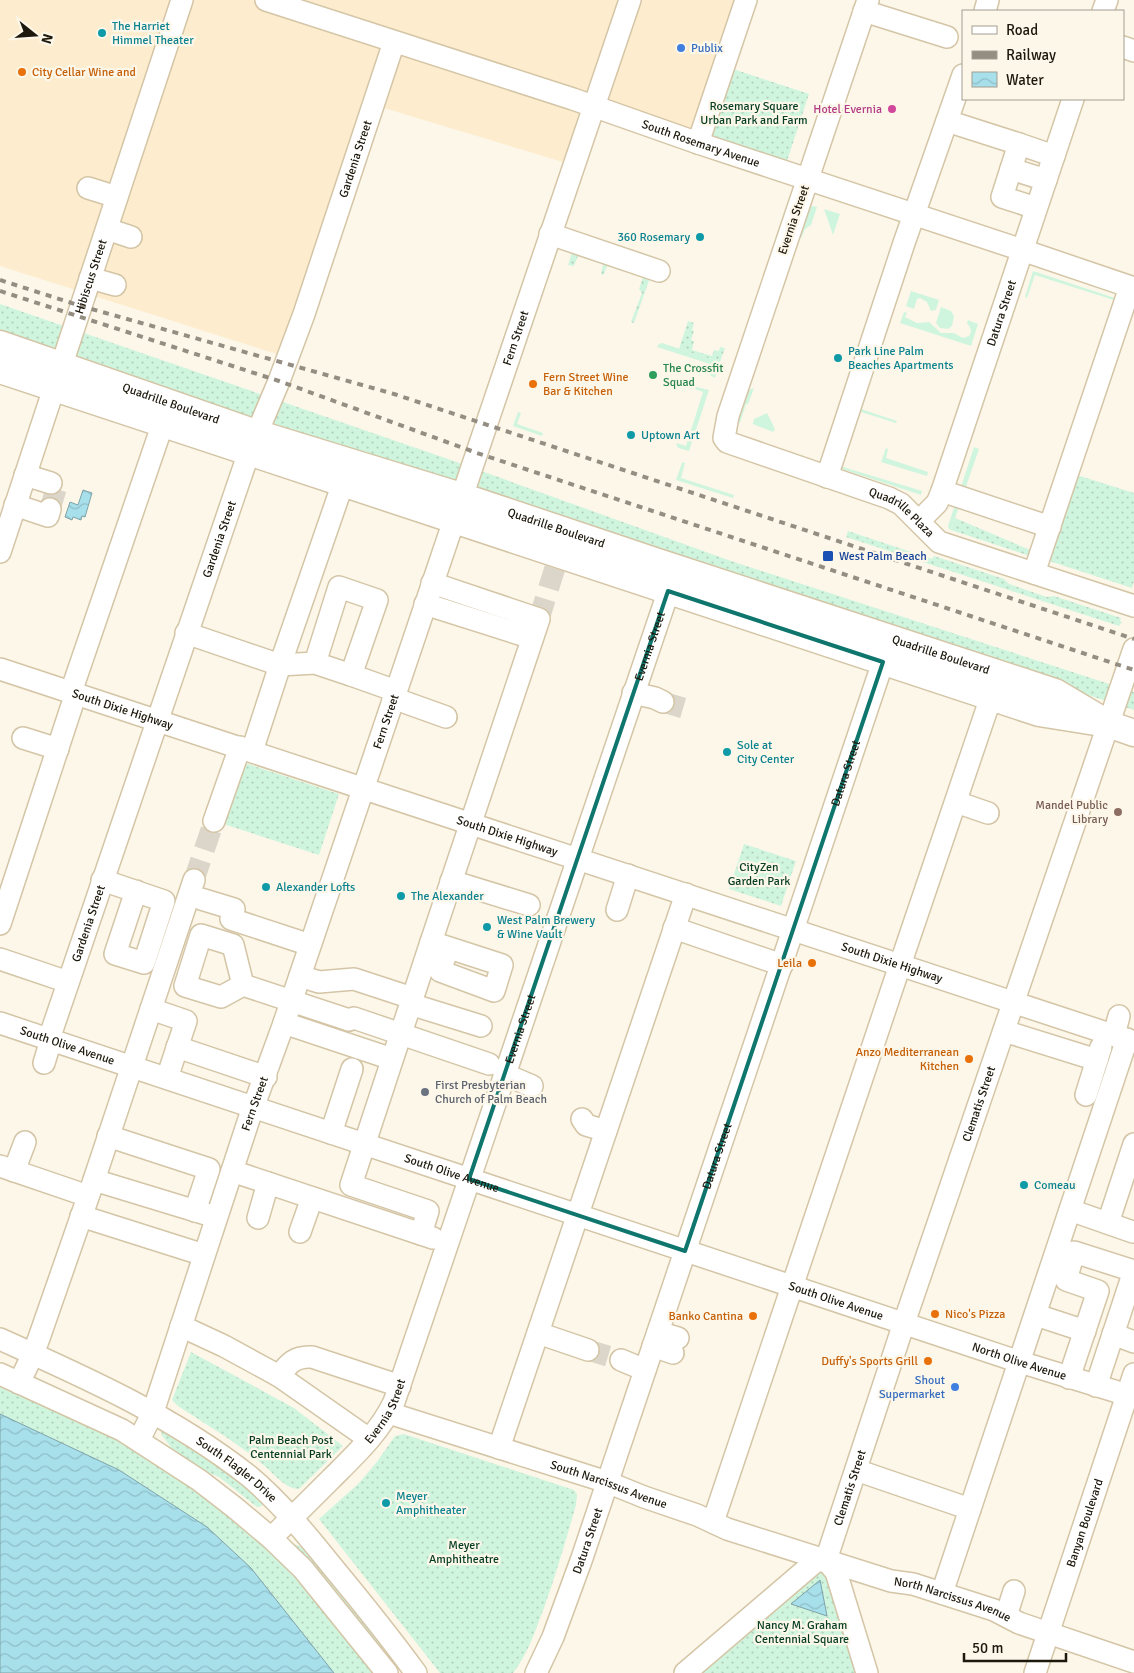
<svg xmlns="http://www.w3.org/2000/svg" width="1134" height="1673" viewBox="0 0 1134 1673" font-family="Signika,sans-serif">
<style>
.built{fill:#fdedce}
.grass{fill:url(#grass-dots)}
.garden{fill:#d0f5de}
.water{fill:url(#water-waves);stroke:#7ea3a8}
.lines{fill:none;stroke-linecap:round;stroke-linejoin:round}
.minor-tunnel{stroke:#dbd6c9;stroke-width:21;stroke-dasharray:21 11;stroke-linecap:butt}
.minor-casing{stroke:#d4c5a6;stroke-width:24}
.major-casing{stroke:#d4c5a6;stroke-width:29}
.minor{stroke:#fff;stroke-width:21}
.major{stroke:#fff;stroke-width:26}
.rail{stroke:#948e82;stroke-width:4;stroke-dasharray:6 6;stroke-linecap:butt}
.marked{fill:none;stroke:#0f766e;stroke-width:4;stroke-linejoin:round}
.culture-dot{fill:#0f9aa8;stroke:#fdf7ea;stroke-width:2}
.shop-dot{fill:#3f7fe0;stroke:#fdf7ea;stroke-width:2}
.food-dot{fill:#e8710a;stroke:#fdf7ea;stroke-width:2}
.hotel-dot{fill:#d1479c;stroke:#fdf7ea;stroke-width:2}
.leisure-dot{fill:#2e9e5b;stroke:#fdf7ea;stroke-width:2}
.transit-dot{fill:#1a4fb4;stroke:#fdf7ea;stroke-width:2}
.education-dot{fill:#8d6e63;stroke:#fdf7ea;stroke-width:2}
.worship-dot{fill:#6b7280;stroke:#fdf7ea;stroke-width:2}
.labels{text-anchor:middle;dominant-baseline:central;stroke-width:4.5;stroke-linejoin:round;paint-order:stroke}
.culture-label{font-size:12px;fill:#0d838f;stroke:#fdf7ea;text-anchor:start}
.shop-label{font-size:12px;fill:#366cbe;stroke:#fdf7ea;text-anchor:start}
.food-label{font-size:12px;fill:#c56008;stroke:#fdf7ea;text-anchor:end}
.park-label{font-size:12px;fill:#053d23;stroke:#fdf7ea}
.hotel-label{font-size:12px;fill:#b23c85;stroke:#fdf7ea;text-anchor:end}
.street-label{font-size:12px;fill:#1d180c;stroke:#fdf7ea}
.leisure-label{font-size:12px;fill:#27864d;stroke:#fdf7ea;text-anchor:start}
.transit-label{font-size:12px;fill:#164399;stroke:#fdf7ea;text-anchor:start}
.education-label{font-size:12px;fill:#785e54;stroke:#fdf7ea;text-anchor:end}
.worship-label{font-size:12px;fill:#5b616d;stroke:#fdf7ea;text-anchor:start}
</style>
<defs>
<pattern id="grass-dots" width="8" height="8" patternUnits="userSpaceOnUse" patternTransform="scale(1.25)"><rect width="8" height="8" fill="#d0f5de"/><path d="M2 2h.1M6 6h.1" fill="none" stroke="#b2d1bd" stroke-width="1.8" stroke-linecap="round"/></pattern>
<pattern id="water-waves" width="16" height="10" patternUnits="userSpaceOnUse" patternTransform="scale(1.25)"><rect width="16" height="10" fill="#a7dfeb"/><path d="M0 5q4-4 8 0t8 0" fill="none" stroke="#8fbfc8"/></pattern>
</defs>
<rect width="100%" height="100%" fill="#fdf7ea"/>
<polygon class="built" points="0,0 743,0 697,136 586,99 566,163 364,102 283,356 0,266"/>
<g class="grass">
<polygon points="730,68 809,94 787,161 708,135"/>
<polygon points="573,249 651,275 634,323 631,322 642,293 639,289 643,277 607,266 604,274 601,275 603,264 578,256 574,266 568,265"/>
<polygon points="0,304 448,459 731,561 1134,692 1134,710 0,339"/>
<polygon points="688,321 694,323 692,330 694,331 691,340 694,341 692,350 712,356 714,350 719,351 720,347 725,348 720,362 679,349"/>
<polygon points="1077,475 1134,493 1134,581 1132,588 1043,559"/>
<polygon points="955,518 1035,552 1034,556 1027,555 951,530"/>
<polygon points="848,531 932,559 934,556 1004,579 1009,584 1047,597 1054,596 1121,618 1120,621 1122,622 1119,626 846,537"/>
<polygon points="236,760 339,794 319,855 214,821"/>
<polygon points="744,844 796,861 781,906 729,889"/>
<path d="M191,1352L294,1408L343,1446L299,1489C286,1489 276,1476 267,1468C240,1444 208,1426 178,1406L172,1400Z"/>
<polygon points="0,1384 135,1447 211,1498 282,1560 377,1673 334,1673 251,1568 207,1527 119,1470 0,1414"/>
<polygon points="162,1431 169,1433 247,1486 263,1503 262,1506 257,1507 219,1477 187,1464 178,1457 161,1434"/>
<path d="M404,1434L574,1490L577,1494L576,1505C566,1540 556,1574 544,1608C535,1631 528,1654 513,1673H440L319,1519L359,1483L376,1463L395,1436Z"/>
<polygon points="294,1544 307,1549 391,1655 367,1636 292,1550"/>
<polygon points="824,1570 858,1673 694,1673 799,1579"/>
</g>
<g class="garden">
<polygon points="808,205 817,207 811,225 805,229 801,239 800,236"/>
<polygon points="824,209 840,214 833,235"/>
<polygon points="1033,271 1121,300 1120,302 1035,275 1027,298 1025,297"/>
<polygon points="911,291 939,300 936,310 931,311 927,302 920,298 917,299 914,309 906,306"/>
<polygon points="941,307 951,311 954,316 952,326 948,329 940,328 936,323"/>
<path d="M904,312L907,313L905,317L917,323L929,322L941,333H954L963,338L969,336C973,330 970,328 967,323L968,320L978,324L971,346L900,323Z"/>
<polygon points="662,343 720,362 715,378 710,375 713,365 657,347 659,344"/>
<polygon points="696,387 709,390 689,451 678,448 676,443 686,446 703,392 695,389"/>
<polygon points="754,388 748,404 746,404 740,423 736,422 746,391"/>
<polygon points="855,407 897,421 896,423 858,411 840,466 922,491 921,495 839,468"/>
<polygon points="518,412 521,413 517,424 543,433 542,436 513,426"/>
<polygon points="767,413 775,429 773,432 753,424 754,419"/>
<polygon points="974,447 979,449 951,530 949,529 948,526"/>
<polygon points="886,448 888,449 886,458 928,472 927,476 881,462"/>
<polygon points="683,462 685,463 681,478 734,495 733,498 676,480 682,463"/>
</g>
<g class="water">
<polygon points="83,490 92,493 85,517 82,516 81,520 73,517 72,520 65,517 70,502 78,505"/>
<polygon points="0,1414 119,1470 207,1527 251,1568 334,1673 0,1673"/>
<polygon points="820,1580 827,1616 791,1604"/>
</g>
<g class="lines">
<g class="minor-tunnel">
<polyline points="50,509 57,486 51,483"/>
<polyline points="539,619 559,555"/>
<polyline points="663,702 690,710"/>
<polyline points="194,880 214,821"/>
<polyline points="588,1350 621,1360"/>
</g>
<defs>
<g id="minor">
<path id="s1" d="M266,0L573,99L698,143L1022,250L1134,288"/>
<path id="s2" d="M868,0L728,416L724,438L727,442L889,498L901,504L939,542L1134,606"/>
<polyline points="864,11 947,37"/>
<polyline points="985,11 988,0"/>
<polyline points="1103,11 1107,0"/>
<polyline points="1123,47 1134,51"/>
<polyline points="947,121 1019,144"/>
<polyline points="698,143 746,0"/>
<polyline points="1011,169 1046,180"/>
<polyline points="88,188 117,197"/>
<polyline points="1036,208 1002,197 1019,144 1054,156"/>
<polyline points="107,229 131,237"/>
<polyline points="550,234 659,271"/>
<polyline points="90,278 115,285"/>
<polyline points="25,475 51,483"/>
<polyline points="827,477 904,243 963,75"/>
<polyline points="942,491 1050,527"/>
<polyline points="15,505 48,516 50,509"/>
<path id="s3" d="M919,521L937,503L942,491L1073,99"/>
<path id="s4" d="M0,552L182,0"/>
<polyline points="1034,573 1130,287"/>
<polyline points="432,583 539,619 431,942 502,965 494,991 440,971 448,948"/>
<polyline points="425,604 532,638"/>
<polyline points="186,633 280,665 252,751"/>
<polyline points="315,663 351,675 377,600 339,587 315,663 280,665 343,483"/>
<path id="s5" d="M0,669L1134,1042"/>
<polyline points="351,675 396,691"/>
<polyline points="71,692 163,423"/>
<polyline points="633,693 655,698 663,702"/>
<polyline points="393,698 446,717"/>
<polyline points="23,738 58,749"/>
<polyline points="956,802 988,813"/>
<polyline points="214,821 240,747"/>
<polyline points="102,880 164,901 144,963 115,954 136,891"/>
<polyline points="451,881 529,905"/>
<polyline points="201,899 234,909 231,919 310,945"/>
<polyline points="617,910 628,875"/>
<polyline points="0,924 76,693"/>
<polyline points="674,928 782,965"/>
<polyline points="0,959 68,982"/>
<polyline points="300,976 319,982 354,979 412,998"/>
<polyline points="243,985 233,945 201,935 185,986 221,997 243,985 349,1020 354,1018 489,1064"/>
<polyline points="410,1004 481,1026"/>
<polyline points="151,1009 186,1021 167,1078"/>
<path id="s6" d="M0,1023L1020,1362L1134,1397"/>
<polyline points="284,1023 392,1059"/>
<polyline points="1004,1031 1097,1060"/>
<polyline points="1114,1035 1119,1016"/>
<path id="s7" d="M49,1039L249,452L279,381L304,314L394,42"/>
<polyline points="177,1047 266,1077"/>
<polyline points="44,1063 51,1040"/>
<polyline points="504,1074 532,1086"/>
<polyline points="1086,1095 1101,1047"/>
<polyline points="582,1119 586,1125 606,1131"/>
<polyline points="331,1133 352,1069"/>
<polyline points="108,1136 209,1169 195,1211"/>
<polyline points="0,1166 88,1196"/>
<polyline points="14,1171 25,1142"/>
<polyline points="232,1171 433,1238"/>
<polyline points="94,1180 209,1215"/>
<polyline points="1070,1210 1133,1232"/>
<polyline points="81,1216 204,1255"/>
<polyline points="258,1218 268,1183"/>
<polyline points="1108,1223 1134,1144"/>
<polyline points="300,1232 312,1198"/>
<polyline points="421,1234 428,1211 351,1185 431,942"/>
<polyline points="1036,1315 1085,1331"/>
<polyline points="181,1326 224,1346 279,1376 369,1439"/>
<polyline points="658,1332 678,1338"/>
<polyline points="538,1333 588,1350"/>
<polyline points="1113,1334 1134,1342"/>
<path id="s8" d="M0,1339C87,1378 174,1417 249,1476C280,1502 306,1534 331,1565C360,1600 389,1636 416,1673"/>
<polyline points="653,1346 673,1353"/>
<polyline points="621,1360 645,1370"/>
<polyline points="0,1374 122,1430 199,1480 234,1507 271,1538 303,1569 387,1673"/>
<path d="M279,1376C289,1363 295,1356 312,1357L400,1386"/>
<polyline points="1069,1378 1098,1291 1066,1280 1074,1252 1134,1271 1096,1386"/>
<polyline points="19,1383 33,1354 39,1338 94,1180 194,880"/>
<path id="s9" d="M389,1413L607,1482L644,1497L697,1515L727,1529L891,1581L913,1584L994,1610L1019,1623L1134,1662"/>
<path id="s10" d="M139,1440L153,1412L249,1119L284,1023L630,0"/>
<polyline points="499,1448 686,894"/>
<polyline points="856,1470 970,1509"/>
<polyline points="713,1522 900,965 991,697"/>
<path id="s11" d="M271,1538C291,1519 311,1499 331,1479C354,1456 380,1432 394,1402L674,575"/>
<path id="s12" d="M826,1560L904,1323L1134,649"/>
<polyline points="826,1560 836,1572 867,1673"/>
<polyline points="942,1593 1127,1039"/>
<polyline points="1006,1616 1014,1591"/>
<path id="s13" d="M536,1673L553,1637L582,1558L888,647"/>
<polyline points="685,1673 815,1562 826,1560"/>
<path id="s14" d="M1035,1673L1134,1374"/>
</g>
<g id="major">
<path id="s15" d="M0,344L256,433L461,496L658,562L1055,692L1097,717"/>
<polyline points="0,370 1039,713 1108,724 1134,733"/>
</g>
</defs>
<use href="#minor" class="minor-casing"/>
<use href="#major" class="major-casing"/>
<use href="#minor" class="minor"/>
<use href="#major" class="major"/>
<g class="rail">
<polyline points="0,280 81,306 394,394 1134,639"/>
<polyline points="0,291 279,381 477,453 1134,670"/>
</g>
</g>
<path class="marked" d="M668,591L883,662L685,1251L469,1179Z"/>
<g class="culture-dot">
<circle cx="102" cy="33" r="5"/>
<circle cx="700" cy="237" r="5"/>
<circle cx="838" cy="358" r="5"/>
<circle cx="631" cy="435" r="5"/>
<circle cx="727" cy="752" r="5"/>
<circle cx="266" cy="887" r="5"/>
<circle cx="401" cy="896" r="5"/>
<circle cx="487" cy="927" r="5"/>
<circle cx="1024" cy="1185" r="5"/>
<circle cx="386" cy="1503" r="5"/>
</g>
<g class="shop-dot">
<circle cx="681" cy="48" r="5"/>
<circle cx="955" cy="1387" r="5"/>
</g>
<g class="food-dot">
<circle cx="22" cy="72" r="5"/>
<circle cx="533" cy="384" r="5"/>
<circle cx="812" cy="963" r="5"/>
<circle cx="969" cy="1059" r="5"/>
<circle cx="935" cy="1314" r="5"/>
<circle cx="753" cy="1316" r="5"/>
<circle cx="928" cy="1361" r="5"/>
</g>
<circle class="hotel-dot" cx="892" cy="109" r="5"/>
<circle class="leisure-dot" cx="653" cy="375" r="5"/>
<rect class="transit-dot" x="822" y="550" width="12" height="12" rx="2.5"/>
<circle class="education-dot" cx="1118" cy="812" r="5"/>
<circle class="worship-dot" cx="425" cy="1092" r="5"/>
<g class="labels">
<g class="culture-label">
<text x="112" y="26">The Harriet<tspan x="112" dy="14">Himmel Theater</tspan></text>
<text x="690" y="237" text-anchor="end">360 Rosemary</text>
<text x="848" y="351">Park Line Palm<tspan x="848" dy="14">Beaches Apartments</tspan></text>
<text x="641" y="435">Uptown Art</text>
<text x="737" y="745">Sole at<tspan x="737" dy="14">City Center</tspan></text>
<text x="276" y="887">Alexander Lofts</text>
<text x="411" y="896">The Alexander</text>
<text x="497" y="920">West Palm Brewery<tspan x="497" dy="14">&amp; Wine Vault</tspan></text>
<text x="1034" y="1185">Comeau</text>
<text x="396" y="1496">Meyer<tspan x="396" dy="14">Amphitheater</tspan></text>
</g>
<g class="shop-label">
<text x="691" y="48">Publix</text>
<text x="945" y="1380" text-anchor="end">Shout<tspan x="945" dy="14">Supermarket</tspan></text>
</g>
<g class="food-label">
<text x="32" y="72" text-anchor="start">City Cellar Wine and</text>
<text x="543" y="377" text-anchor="start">Fern Street Wine<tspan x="543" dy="14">Bar &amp; Kitchen</tspan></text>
<text x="802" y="963">Leila</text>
<text x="959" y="1052">Anzo Mediterranean<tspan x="959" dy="14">Kitchen</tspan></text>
<text x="945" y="1314" text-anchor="start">Nico's Pizza</text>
<text x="743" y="1316">Banko Cantina</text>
<text x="918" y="1361">Duffy's Sports Grill</text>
</g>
<g class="park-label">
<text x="754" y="106">Rosemary Square<tspan x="754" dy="14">Urban Park and Farm</tspan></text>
<text x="759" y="867">CityZen<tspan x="759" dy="14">Garden Park</tspan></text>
<text x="291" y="1440">Palm Beach Post<tspan x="291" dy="14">Centennial Park</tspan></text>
<text x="464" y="1545">Meyer<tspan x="464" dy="14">Amphitheatre</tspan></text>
<text x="802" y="1625">Nancy M. Graham<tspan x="802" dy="14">Centennial Square</tspan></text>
</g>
<g class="hotel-label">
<text x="882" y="109">Hotel Evernia</text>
</g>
<g class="street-label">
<text stroke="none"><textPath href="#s1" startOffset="458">South Rosemary Avenue</textPath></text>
<text stroke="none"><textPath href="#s7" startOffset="932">Gardenia Street</textPath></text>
<text transform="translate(794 220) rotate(-71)">Evernia Street</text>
<text stroke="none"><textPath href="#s4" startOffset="290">Hibiscus Street</textPath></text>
<text stroke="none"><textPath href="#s3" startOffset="226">Datura Street</textPath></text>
<text stroke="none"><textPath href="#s10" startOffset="1165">Fern Street</textPath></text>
<text stroke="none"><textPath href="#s15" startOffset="181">Quadrille Boulevard</textPath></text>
<text stroke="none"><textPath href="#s2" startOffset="656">Quadrille Plaza</textPath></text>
<text stroke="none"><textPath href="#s15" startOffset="586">Quadrille Boulevard</textPath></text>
<text stroke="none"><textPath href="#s7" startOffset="528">Gardenia Street</textPath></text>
<text stroke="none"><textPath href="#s11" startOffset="982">Evernia Street</textPath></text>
<text stroke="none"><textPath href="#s15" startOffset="991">Quadrille Boulevard</textPath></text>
<text stroke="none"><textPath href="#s5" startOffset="129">South Dixie Highway</textPath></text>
<text stroke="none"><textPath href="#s10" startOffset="760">Fern Street</textPath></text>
<text stroke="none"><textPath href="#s13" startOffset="952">Datura Street</textPath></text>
<text stroke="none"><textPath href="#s5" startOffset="534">South Dixie Highway</textPath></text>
<text stroke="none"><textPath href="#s7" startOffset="122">Gardenia Street</textPath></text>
<text stroke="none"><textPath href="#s5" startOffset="939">South Dixie Highway</textPath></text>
<text stroke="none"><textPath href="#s11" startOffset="578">Evernia Street</textPath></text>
<text stroke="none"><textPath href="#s6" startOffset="71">South Olive Avenue</textPath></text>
<text stroke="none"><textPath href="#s10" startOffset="356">Fern Street</textPath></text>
<text stroke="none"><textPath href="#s12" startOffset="481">Clematis Street</textPath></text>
<text stroke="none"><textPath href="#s13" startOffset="548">Datura Street</textPath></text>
<text stroke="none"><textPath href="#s6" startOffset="476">South Olive Avenue</textPath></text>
<text stroke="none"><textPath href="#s6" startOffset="881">South Olive Avenue</textPath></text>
<text stroke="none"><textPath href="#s6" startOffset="1074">North Olive Avenue</textPath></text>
<text stroke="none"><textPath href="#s11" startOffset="172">Evernia Street</textPath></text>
<text stroke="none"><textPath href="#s8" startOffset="271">South Flagler Drive</textPath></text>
<text stroke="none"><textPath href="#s9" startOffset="231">South Narcissus Avenue</textPath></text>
<text stroke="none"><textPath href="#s12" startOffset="76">Clematis Street</textPath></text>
<text stroke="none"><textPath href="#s14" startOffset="158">Banyan Boulevard</textPath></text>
<text stroke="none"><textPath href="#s13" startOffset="142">Datura Street</textPath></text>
<text stroke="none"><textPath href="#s9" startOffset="594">North Narcissus Avenue</textPath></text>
</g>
<g class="leisure-label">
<text x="663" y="368">The Crossfit<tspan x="663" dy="14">Squad</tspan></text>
</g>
<g class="transit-label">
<text x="839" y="556">West Palm Beach</text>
</g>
<g class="education-label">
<text x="1108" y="805">Mandel Public<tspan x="1108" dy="14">Library</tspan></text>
</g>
<g class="worship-label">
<text x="435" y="1085">First Presbyterian<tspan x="435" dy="14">Church of Palm Beach</tspan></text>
</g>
</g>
<rect x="962" y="10" width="162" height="90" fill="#fdf7ea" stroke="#a39e91"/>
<rect x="972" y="26" width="25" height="8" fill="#ffffff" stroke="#a39e91"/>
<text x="1006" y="35" font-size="15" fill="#1d180c">Road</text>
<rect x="972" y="51" width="25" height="8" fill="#948e82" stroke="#a39e91"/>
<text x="1006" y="60" font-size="15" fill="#1d180c">Railway</text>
<rect x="972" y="72" width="25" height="15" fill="url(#water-waves)" stroke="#a39e91"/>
<text x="1006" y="85" font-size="15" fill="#1d180c">Water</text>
<g transform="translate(35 35) rotate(107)" stroke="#fdf7ea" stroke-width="4" paint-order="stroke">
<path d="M0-4L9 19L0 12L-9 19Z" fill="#1d180c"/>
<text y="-8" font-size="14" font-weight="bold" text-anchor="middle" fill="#1d180c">N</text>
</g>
<path d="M964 1653v8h102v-8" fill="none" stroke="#1d180c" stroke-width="2.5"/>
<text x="972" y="1653" font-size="15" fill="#1d180c" stroke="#fdf7ea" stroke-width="4" paint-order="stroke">50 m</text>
</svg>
